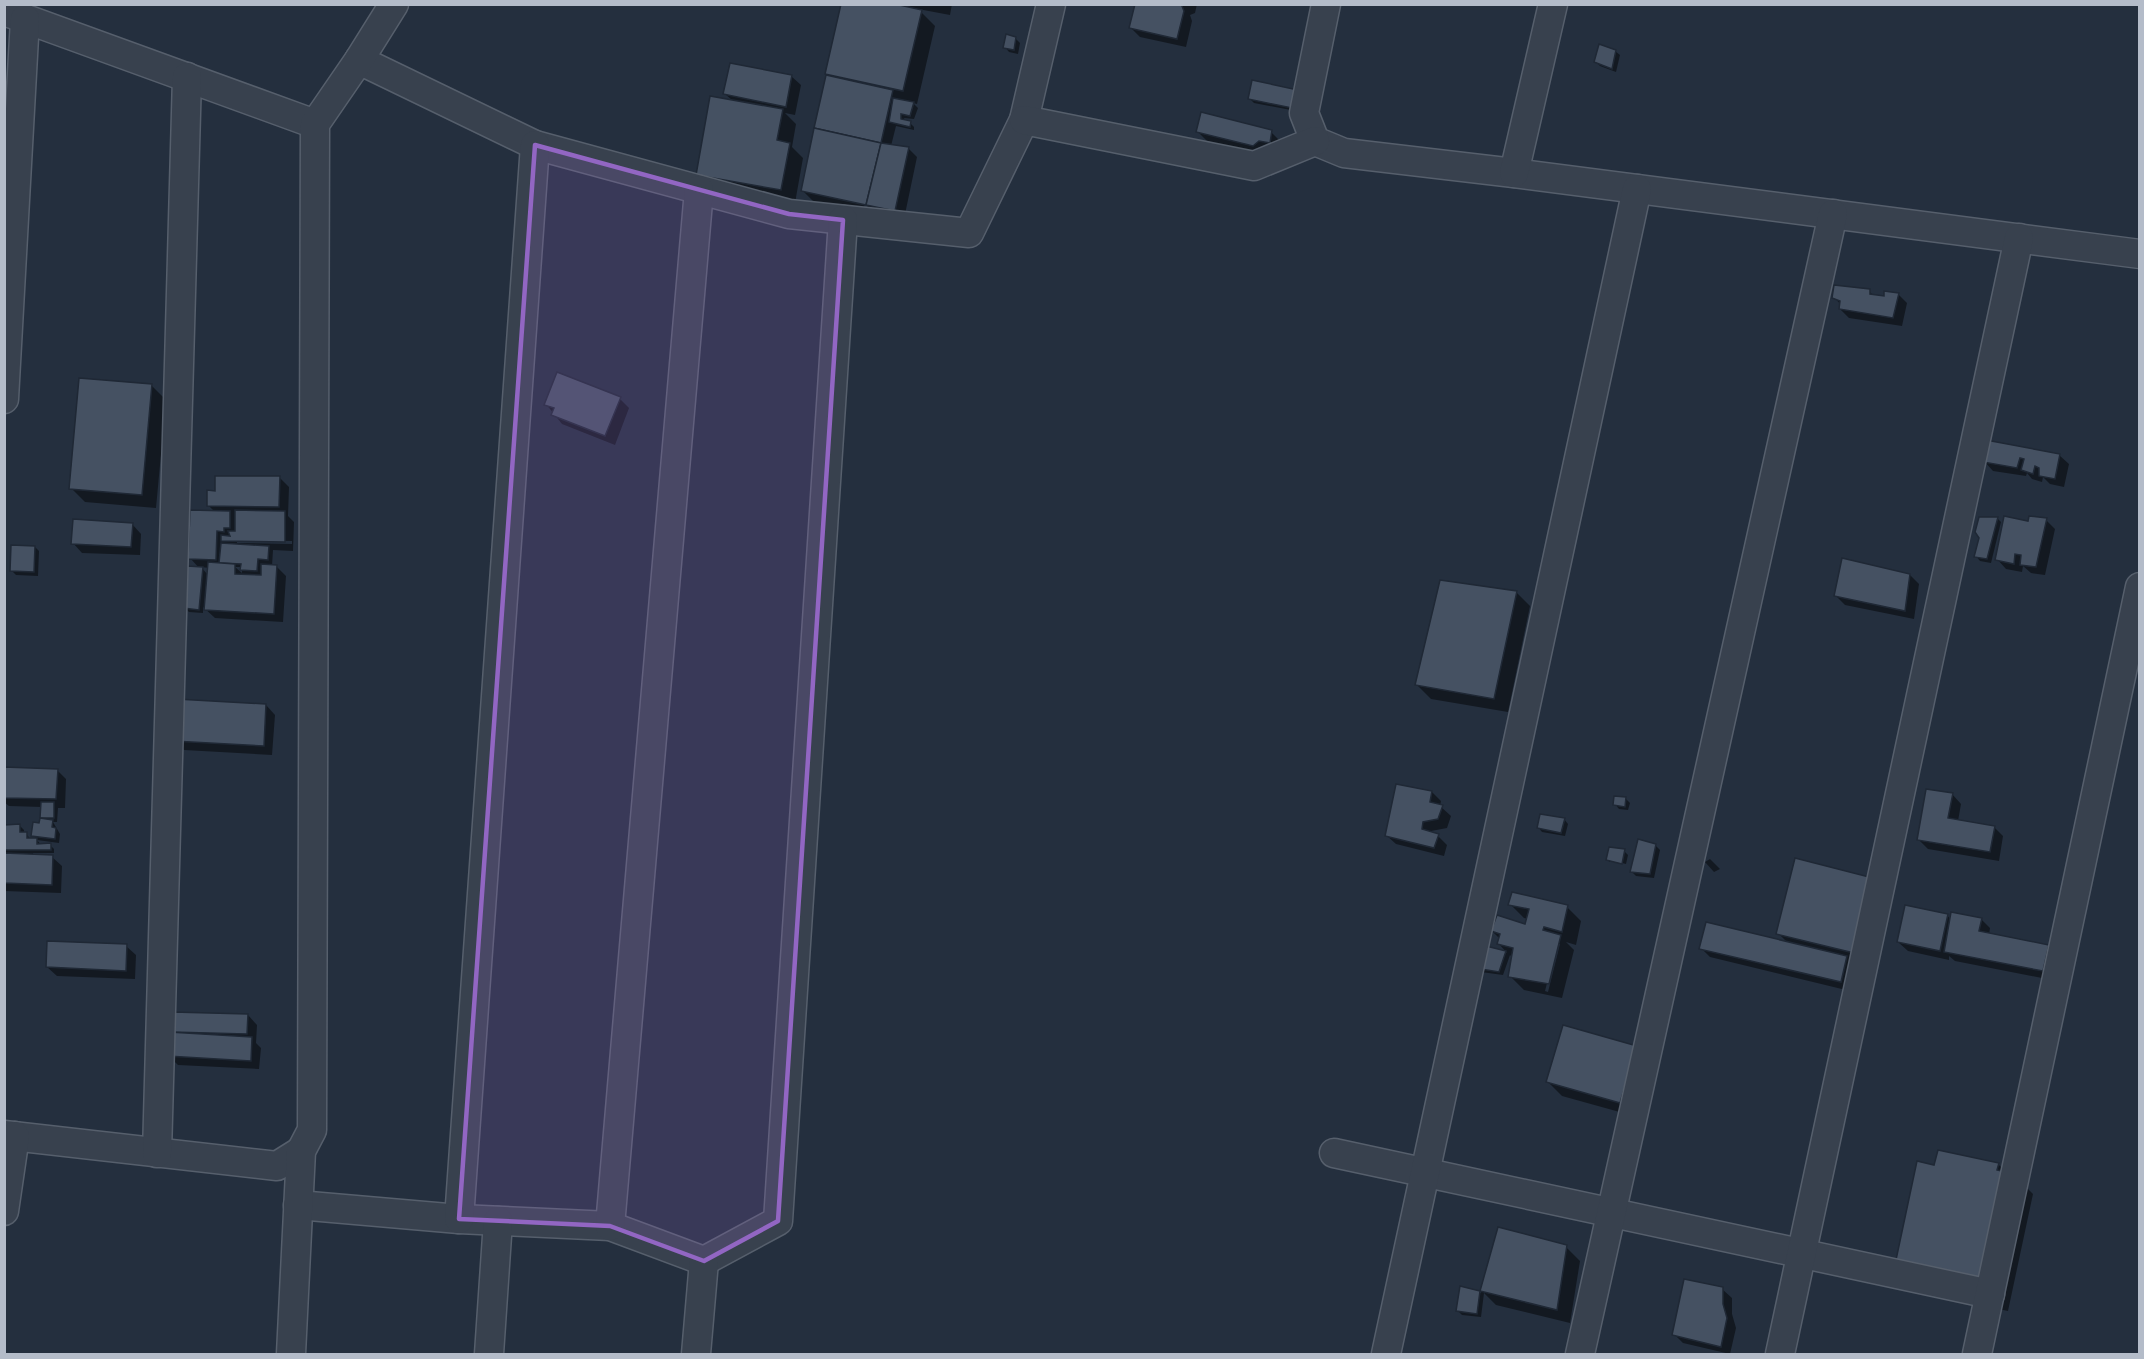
<svg xmlns="http://www.w3.org/2000/svg" width="2144" height="1359" viewBox="0 0 2144 1359" font-family="'PT Sans Narrow',sans-serif">
<style>
.shadow{fill:#0007;fill-rule:evenodd}
.building{fill:#455162;stroke:#1f2835;stroke-width:1.5}
.lines{fill:none;stroke-linecap:round;stroke-linejoin:round}
.minor-casing{stroke:#565f6c;stroke-width:31}
.minor{stroke:#38414e;stroke-width:28}
.marked{fill:#9266c3;fill-opacity:0.2;stroke:#9266c3;stroke-width:4.5;stroke-linejoin:round}
</style>
<rect width="100%" height="100%" fill="#242f3e"/>
<g class="shadow">
<path d="M842,4H952L950,15L918,9L935,26L917,104L913,103L918,108L914,119L904,118L905,121L910,123L914,127V130L896,126L891,146L908,148L917,157L904,219L817,205L803,191L832,78L827,73ZM877,152H880L866,213L863,212Z"/>
<polygon points="1137,4 1197,4 1195,13 1190,15 1192,21 1186,47 1140,37 1131,28"/>
<polygon points="1015,38 1020,43 1018,54 1009,52 1005,47"/>
<polygon points="1615,51 1620,55 1616,72 1600,66 1595,61"/>
<polygon points="791,76 801,85 795,115 785,113 796,124 792,147 803,158 795,203 697,175 733,101 725,94"/>
<polygon points="1297,92 1296,111 1254,103 1250,99"/>
<polygon points="1198,132 1271,132 1280,141 1263,155 1207,141"/>
<polygon points="1869,291 1875,297 1885,298 1898,294 1907,303 1902,326 1849,318 1840,309 1841,305 1834,297"/>
<polygon points="152,386 166,400 156,508 85,502 71,488"/>
<polygon points="620,399 629,408 615,445 562,424 546,404"/>
<polygon points="1987,441 2059,455 2069,464 2064,487 2050,484 2043,477 2042,482 2032,479 2027,473 2026,476 1993,471 1984,461"/>
<path d="M280,478L289,487L288,516L294,522L293,551L273,550L272,566H276L286,576L283,622L215,618L203,607V613L189,612L185,608L200,569L190,558L215,512L208,505L216,492ZM237,540L292,541V544L237,543ZM201,567L209,568L208,575ZM235,567H242V573Z"/>
<polygon points="1997,518 2001,522 1991,563 1980,561 1976,556"/>
<polygon points="2046,520 2055,529 2045,575 2031,573 2023,566 2022,572 2006,569 1997,559"/>
<polygon points="132,524 141,534 140,555 82,553 73,543"/>
<polygon points="35,547 39,551 38,576 16,575 12,571"/>
<polygon points="1910,575 1919,584 1914,619 1845,605 1836,596"/>
<polygon points="1516,592 1530,606 1508,712 1431,699 1417,685"/>
<polygon points="266,705 275,715 272,755 184,750 175,740"/>
<polygon points="4,769 57,770 66,779 65,808 58,808 57,822 53,822 60,834 59,843 37,840 41,845 50,845 54,849 54,853 33,853 33,856 52,857 62,866 61,893 4,891 4,834 20,826 24,830 24,833 26,833 30,839 37,839 33,836 40,825 42,807 9,806 4,802"/>
<polygon points="1432,792 1441,801 1440,806 1451,816 1447,828 1431,831 1431,834 1438,836 1447,845 1444,856 1396,844 1386,835"/>
<polygon points="1952,794 1961,804 1958,821 1994,827 2003,836 1999,861 1928,849 1919,840"/>
<polygon points="1626,799 1630,803 1628,810 1619,809 1615,804"/>
<polygon points="1564,819 1568,824 1565,836 1542,832 1538,827"/>
<polygon points="1640,841 1656,846 1660,850 1654,878 1636,876 1632,872"/>
<polygon points="1624,851 1628,855 1626,864 1610,860 1610,862 1607,860"/>
<polygon points="1710,859 1720,869 1714,872 1705,862"/>
<polygon points="1872,879 1850,991 1710,957 1701,948 1788,943 1778,933"/>
<path d="M1510,904L1567,907L1581,921L1576,945L1566,942L1574,950L1562,998L1524,990L1510,976L1513,958L1510,955L1503,975L1481,972L1483,946L1507,953L1499,944L1500,939L1492,931L1526,926L1528,919L1524,918ZM1557,944H1560L1548,992L1545,991Z"/>
<polygon points="1947,915 1951,920 1981,919 1990,928 1989,935 2048,946 2057,956 2052,980 1955,961 1949,956 1949,960 1908,951 1898,942"/>
<polygon points="126,946 136,955 135,979 57,976 47,967"/>
<polygon points="173,1014 248,1015 257,1025 256,1043 261,1048 259,1069 178,1065 169,1056"/>
<polygon points="1636,1047 1634,1116 1562,1096 1548,1082"/>
<polygon points="1998,1164 2008,1174 2015,1176 2033,1194 2008,1311 1914,1292 1935,1167"/>
<polygon points="1499,1228 1566,1247 1580,1261 1570,1323 1496,1305 1484,1293 1481,1317 1462,1315 1458,1311 1461,1288 1481,1293"/>
<polygon points="1722,1289 1732,1298 1732,1314 1736,1328 1730,1354 1683,1343 1674,1334"/>
</g>
<g class="building">
<polygon points="841,4 895,4 922,10 903,91 825,74"/>
<polygon points="1135,4 1185,4 1182,6 1184,11 1177,39 1129,28"/>
<polygon points="1006,34 1016,37 1014,50 1003,48"/>
<polygon points="1599,44 1616,50 1612,69 1594,62"/>
<polygon points="730,63 792,75 786,107 723,94"/>
<polygon points="826,75 893,90 881,143 814,128"/>
<polygon points="1252,80 1298,90 1292,108 1248,99"/>
<polygon points="710,96 783,109 777,140 790,143 781,190 696,175"/>
<polygon points="893,98 914,102 910,116 901,114 901,119 911,121 910,127 889,122"/>
<polygon points="1201,112 1272,130 1270,143 1259,141 1253,146 1196,132"/>
<polygon points="814,128 881,143 866,205 801,191"/>
<polygon points="881,143 909,147 895,211 866,205"/>
<polygon points="1834,285 1870,289 1870,294 1884,296 1884,291 1899,293 1893,318 1839,309 1840,301 1832,298"/>
<polygon points="557,372 621,397 605,436 551,415 554,408 544,405"/>
<polygon points="79,378 152,384 142,495 69,489"/>
<polygon points="1986,440 2060,454 2055,479 2039,476 2039,468 2035,466 2033,474 2021,470 2024,459 2020,458 2017,468 1983,462"/>
<polygon points="215,476 280,476 279,507 207,506 207,490 215,491"/>
<polygon points="190,510 230,511 230,528 224,528 224,532 217,531 216,560 188,559"/>
<polygon points="235,510 285,511 285,542 221,541 221,535 230,536 228,531 235,531"/>
<polygon points="2004,516 2028,521 2029,516 2047,518 2036,567 2020,565 2021,555 2015,554 2014,564 1995,560"/>
<polygon points="1979,517 1998,517 1987,559 1974,557 1979,538 1975,532"/>
<polygon points="73,519 133,523 131,547 71,544"/>
<polygon points="221,543 269,546 268,560 258,559 257,571 240,570 241,564 219,563"/>
<polygon points="11,545 35,546 34,572 10,571"/>
<polygon points="1842,558 1910,574 1905,611 1834,596"/>
<polygon points="208,562 235,564 235,574 261,575 261,564 277,565 274,614 204,610"/>
<polygon points="187,566 203,567 199,610 183,608"/>
<polygon points="1440,580 1517,591 1494,699 1415,685"/>
<polygon points="176,699 266,704 264,746 173,741"/>
<polygon points="4,767 58,769 56,799 4,798"/>
<polygon points="1396,784 1432,791 1430,802 1443,805 1438,819 1423,822 1422,829 1439,834 1434,848 1385,836"/>
<polygon points="1926,789 1953,793 1948,818 1995,826 1990,852 1917,840"/>
<polygon points="1614,796 1626,797 1625,807 1613,805"/>
<polygon points="41,802 54,802 54,818 40,818"/>
<polygon points="1540,814 1565,818 1561,833 1537,828"/>
<polygon points="40,818 53,820 52,827 56,828 55,839 31,836 33,822 39,823"/>
<polygon points="20,824 20,832 27,832 27,838 37,838 37,844 51,843 51,850 4,850 4,825"/>
<polygon points="1638,839 1656,844 1650,874 1630,872"/>
<polygon points="1609,847 1625,849 1622,864 1606,860"/>
<polygon points="4,853 53,855 52,885 4,883"/>
<polygon points="1795,858 1873,878 1854,953 1776,934"/>
<polygon points="1512,892 1568,905 1562,932 1544,927 1543,930 1561,935 1549,984 1508,977 1513,948 1497,944 1500,934 1491,931 1497,915 1525,924 1529,909 1508,905"/>
<polygon points="1905,905 1948,914 1940,951 1897,942"/>
<polygon points="1951,912 1982,918 1979,931 2049,945 2043,971 1944,952"/>
<polygon points="1706,922 1847,956 1841,982 1699,949"/>
<polygon points="47,941 127,944 126,971 46,967"/>
<polygon points="1482,945 1506,951 1499,972 1475,968"/>
<polygon points="172,1012 248,1014 247,1034 171,1032"/>
<polygon points="1563,1025 1637,1046 1620,1103 1546,1082"/>
<polygon points="169,1032 252,1037 251,1061 167,1056"/>
<polygon points="1938,1150 1999,1163 1997,1170 2015,1174 1990,1294 1893,1274 1917,1161 1934,1165"/>
<polygon points="1498,1227 1567,1245 1557,1310 1480,1291"/>
<polygon points="1684,1279 1723,1287 1723,1304 1727,1318 1721,1347 1672,1335"/>
<polygon points="1460,1286 1480,1291 1477,1314 1456,1311"/>
</g>
<g class="lines">
<defs>
<g id="minor">
<polyline points="1326,4 1304,113 1315,141 1344,153 1514,173 2140,254"/>
<polyline points="4,11 315,124"/>
<polyline points="359,60 535,145 789,214 969,233 1024,120 1051,4"/>
<polyline points="1024,120 1254,166 1315,141"/>
<polyline points="1514,173 1553,4"/>
<polyline points="4,399 25,19"/>
<polyline points="4,1135 277,1166 301,1151"/>
<polyline points="157,1153 187,77"/>
<polyline points="1334,1153 1990,1294"/>
<polyline points="298,1205 459,1219 610,1226 704,1261 778,1221 843,220"/>
<polyline points="4,1211 15,1136"/>
<polyline points="459,1219 535,145"/>
<polyline points="610,1226 699,190"/>
<polyline points="291,1354 301,1151 312,1130 315,124 359,60 394,4"/>
<polyline points="489,1354 498,1221"/>
<polyline points="696,1354 704,1261"/>
<polyline points="1386,1354 1637,189"/>
<polyline points="1580,1354 1833,214"/>
<polyline points="1780,1354 2019,238"/>
<polyline points="1977,1354 2140,587"/>
</g>
</defs>
<use href="#minor" class="minor-casing"/>
<use href="#minor" class="minor"/>
</g>
<path class="marked" d="M535,145L789,214L843,220L778,1221L704,1261L610,1226L459,1219Z"/>
<rect width="2144" height="1359" fill="none" stroke="#b4bcc9" stroke-width="12"/>
</svg>
